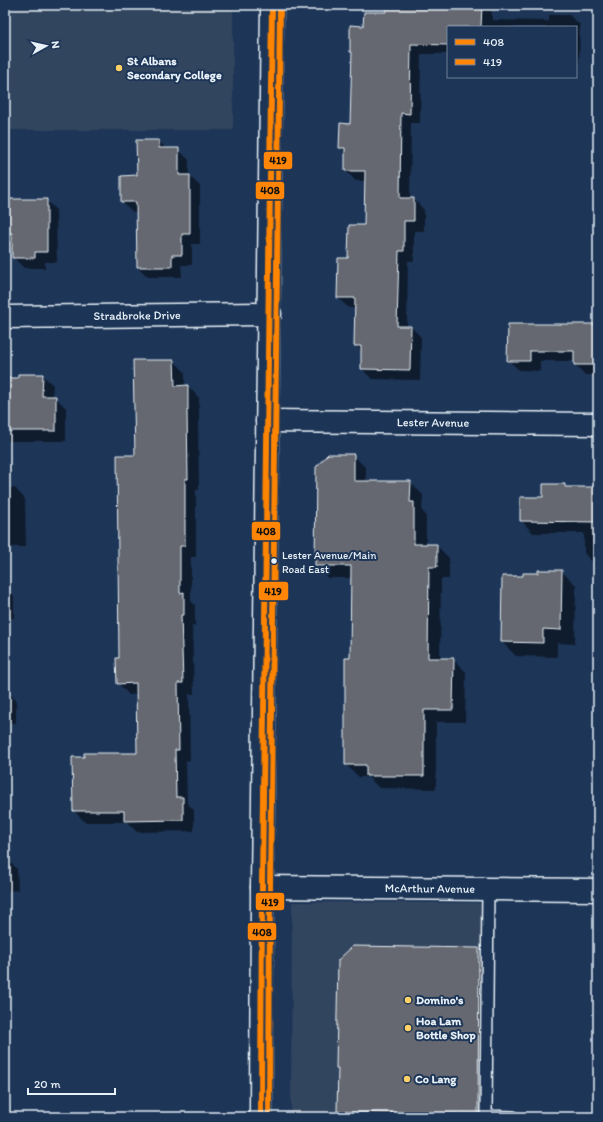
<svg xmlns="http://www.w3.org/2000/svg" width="603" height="1122" viewBox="0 0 603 1122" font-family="Itim,sans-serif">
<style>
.built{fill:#33445e}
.shadow{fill:#0007}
.building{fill:#656870;stroke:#e8f1f8}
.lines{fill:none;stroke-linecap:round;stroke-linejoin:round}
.lane-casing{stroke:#e8f1f8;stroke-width:14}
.street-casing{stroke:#e8f1f8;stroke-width:25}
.secondary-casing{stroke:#e8f1f8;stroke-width:25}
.lane{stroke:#1d3557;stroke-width:11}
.street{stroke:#1d3557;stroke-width:22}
.secondary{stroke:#1d3557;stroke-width:22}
.bus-1-casing{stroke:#1d3557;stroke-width:9}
.bus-2-casing{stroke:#1d3557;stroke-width:9}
.bus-1{stroke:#ff8506;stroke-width:6}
.bus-2{stroke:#ff8506;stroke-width:6}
.poi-dot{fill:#ffd166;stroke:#1d3557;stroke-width:1.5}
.bus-dot{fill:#e8f1f8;stroke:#1d3557;stroke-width:1.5}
.labels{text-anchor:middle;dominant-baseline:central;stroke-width:4;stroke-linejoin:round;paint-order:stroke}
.bus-label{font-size:11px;fill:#e8f1f8;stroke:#1d3557;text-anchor:start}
.poi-label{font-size:12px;font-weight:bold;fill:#e8f1f8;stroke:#1d3557;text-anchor:start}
.street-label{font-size:12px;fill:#e8f1f8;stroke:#1d3557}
.line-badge{stroke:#1d3557;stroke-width:1.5}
.pale-badge-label{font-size:11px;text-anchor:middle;font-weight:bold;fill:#111}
</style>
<rect width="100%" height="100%" fill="#1d3557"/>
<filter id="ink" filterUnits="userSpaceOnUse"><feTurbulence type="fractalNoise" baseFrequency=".025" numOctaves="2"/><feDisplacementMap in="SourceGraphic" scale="8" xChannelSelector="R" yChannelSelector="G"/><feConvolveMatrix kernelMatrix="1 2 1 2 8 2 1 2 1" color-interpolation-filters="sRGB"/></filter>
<g filter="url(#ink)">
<g class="built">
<rect x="5" y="5" width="228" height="125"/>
<polygon points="292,902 481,903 480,1117 291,1117"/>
</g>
<g class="shadow">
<polygon points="387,5 484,5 492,12 492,20 549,21 549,15 569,15 580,25 579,64 576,64 576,27 448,27 448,54 421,54 420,123 411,123 410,199 414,199 424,210 424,231 414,231 414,261 408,261 407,327 411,327 421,337 420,380 372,379 362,369 362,352 355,345 356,308 349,308 338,298 349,259 365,226 366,181 356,181 346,171 346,153 340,147 351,125 364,27 387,13"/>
<polygon points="158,141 167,149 178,149 189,160 189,176 200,186 200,244 192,244 192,265 181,265 182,277 148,277 138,267 137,212 133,212 122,202"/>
<polygon points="46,200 56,210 57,262 45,262 45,268 24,268 13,257 13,247 5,247 5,201"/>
<polygon points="509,325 598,325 598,375 585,375 575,365 575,361 540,361 540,371 519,370 508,360"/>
<polygon points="174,361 185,372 185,386 188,386 199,398 199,421 198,421 199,490 196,490 196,557 191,557 191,601 195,605 195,626 192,626 194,694 189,694 190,761 186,761 187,803 194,810 194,831 137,832 127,822 85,822 74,811 73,758 138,754 137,694 129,695 118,683 136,456"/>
<polygon points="42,375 53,385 52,397 55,397 66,408 66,441 5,441 5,379 19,379"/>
<polygon points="353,455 366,468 366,481 410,482 423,495 422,511 426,515 426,545 436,545 449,558 449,579 441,579 440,659 453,659 466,672 465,722 436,722 436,789 379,788 368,777 359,777 346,765 351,659 352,578 328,578 316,566"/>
<polygon points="565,485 567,488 598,488 598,566 596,566 584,553 584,533 533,533 521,520 544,498"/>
<polygon points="5,488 15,488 25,499 26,547 5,547"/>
<polygon points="561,571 576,585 575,644 557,643 557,657 516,656 502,642 539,574"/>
<polygon points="5,588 14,596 14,618 5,618"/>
<polygon points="5,690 16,700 16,723 7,723 8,754 7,754 10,862 17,869 18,890 5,891"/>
<polygon points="479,949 489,959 487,1117 343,1117 338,1112 339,1069 337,1067"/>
</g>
<g class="building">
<polygon points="386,5 482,5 481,27 448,27 448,45 411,44 410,114 401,113 400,198 414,198 414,221 404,221 404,251 399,251 397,326 411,326 410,370 361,369 361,346 354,346 355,298 337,298 338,258 348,258 349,225 364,225 365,171 345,171 345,148 339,148 340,123 350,124 352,52 350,52 350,25 363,26 364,12 386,12"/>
<polygon points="136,140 159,140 159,148 179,148 179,175 190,175 190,234 182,234 182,255 172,255 172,267 137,267 136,202 121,202 121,176 137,175"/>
<polygon points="5,199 47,199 47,252 35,252 35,258 12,258 12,233 5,233"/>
<polygon points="508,324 598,324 598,362 596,362 596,365 574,365 574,351 530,351 530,361 507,361"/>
<polygon points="133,360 174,360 175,386 188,385 188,410 187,410 188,479 185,479 185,546 180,546 180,593 184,592 184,615 181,615 183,683 178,683 179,750 175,750 176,797 183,797 183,820 124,821 124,811 73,811 72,757 84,757 84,753 137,753 136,683 117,684 116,658 119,658 117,455 135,455"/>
<polygon points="18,374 43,374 42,396 56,396 56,431 5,431 5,378 18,378"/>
<polygon points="328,454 354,454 354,481 411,481 410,502 414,502 414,544 437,544 437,567 429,567 428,658 454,658 453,710 424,710 424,776 366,776 366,765 345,765 345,658 350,658 351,566 315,566 316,467"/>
<polygon points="543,484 565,484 565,487 598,487 598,522 520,521 520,497 543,497"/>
<polygon points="538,570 562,570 561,630 543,629 543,643 501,642 502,576 523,576 523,573 538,573"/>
<polygon points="353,946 479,948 478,1114 337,1112 338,1068 336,1068 338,960"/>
</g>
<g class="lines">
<defs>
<polyline id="lane" points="488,889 486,1116 513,1117"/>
<g id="street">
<path id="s1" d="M5,317L270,314"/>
<path id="s2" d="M267,421L598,424"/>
<path id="s3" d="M262,887L598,890"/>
</g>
<polyline id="secondary" points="261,1117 262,887 272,5"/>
</defs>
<use href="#lane" class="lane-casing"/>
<use href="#street" class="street-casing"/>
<use href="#secondary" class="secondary-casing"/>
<use href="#lane" class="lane"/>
<use href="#street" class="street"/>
<use href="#secondary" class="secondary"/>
<defs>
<polyline id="bus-1" points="261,1117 262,887 272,5"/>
<polyline id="bus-2" points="269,1117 270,887 280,5"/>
</defs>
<use href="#bus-1" class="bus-1-casing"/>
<use href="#bus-2" class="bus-2-casing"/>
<use href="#bus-1" class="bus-1"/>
<use href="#bus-2" class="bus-2"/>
</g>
</g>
<g class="poi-dot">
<circle cx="119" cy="68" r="4"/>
<circle cx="408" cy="1000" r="4"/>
<circle cx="408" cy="1028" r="4"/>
<circle cx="407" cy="1079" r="4"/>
</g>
<circle class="bus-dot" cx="274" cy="561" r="3.5"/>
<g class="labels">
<g class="bus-label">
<text x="282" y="555">Lester Avenue/Main<tspan x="282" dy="14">Road East</tspan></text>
</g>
<g class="poi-label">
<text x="127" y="61">St Albans<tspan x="127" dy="14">Secondary College</tspan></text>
<text x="416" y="1000">Domino's</text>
<text x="416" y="1021">Hoa Lam<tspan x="416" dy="14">Bottle Shop</tspan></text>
<text x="415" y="1079">Co Lang</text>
</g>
<g class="street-label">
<text stroke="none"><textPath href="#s1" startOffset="132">Stradbroke Drive</textPath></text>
<text stroke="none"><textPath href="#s2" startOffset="166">Lester Avenue</textPath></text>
<text stroke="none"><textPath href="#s3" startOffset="168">McArthur Avenue</textPath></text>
</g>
</g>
<g class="line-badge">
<rect x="263" y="151" width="30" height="19" rx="4" fill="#ff8506"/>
<rect x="255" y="181" width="30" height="19" rx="4" fill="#ff8506"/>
<rect x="251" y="521" width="30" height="20" rx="4" fill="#ff8506"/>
<rect x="258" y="581" width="31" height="20" rx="4" fill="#ff8506"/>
<rect x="255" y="892" width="30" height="19" rx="4" fill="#ff8506"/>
<rect x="247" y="922" width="30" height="19" rx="4" fill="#ff8506"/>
</g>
<g class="pale-badge-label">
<text x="278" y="164">419</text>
<text x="270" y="194">408</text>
<text x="266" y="535">408</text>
<text x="273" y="595">419</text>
<text x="270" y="906">419</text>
<text x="262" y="936">408</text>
</g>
<rect width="603" height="1122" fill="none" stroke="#1d3557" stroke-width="20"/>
<rect x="10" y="10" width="583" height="1102" fill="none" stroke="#e8f1f8" stroke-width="1.5" filter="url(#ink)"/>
<rect x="447" y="26" width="130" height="52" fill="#1d3557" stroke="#6e8097"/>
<rect x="455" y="39" width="20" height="6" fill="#ff8506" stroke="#6e8097"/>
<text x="483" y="46" font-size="12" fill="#e8f1f8">408</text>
<rect x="455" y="59" width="20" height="6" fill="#ff8506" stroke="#6e8097"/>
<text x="483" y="66" font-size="12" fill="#e8f1f8">419</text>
<g transform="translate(46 46) rotate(82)" stroke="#1d3557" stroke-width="3" paint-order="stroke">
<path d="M0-3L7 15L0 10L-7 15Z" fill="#e8f1f8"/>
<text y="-6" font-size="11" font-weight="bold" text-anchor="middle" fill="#e8f1f8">N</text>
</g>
<path d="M28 1088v6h87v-6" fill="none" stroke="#e8f1f8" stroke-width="2"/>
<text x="34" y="1088" font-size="12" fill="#e8f1f8" stroke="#1d3557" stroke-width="3" paint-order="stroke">20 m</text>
</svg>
